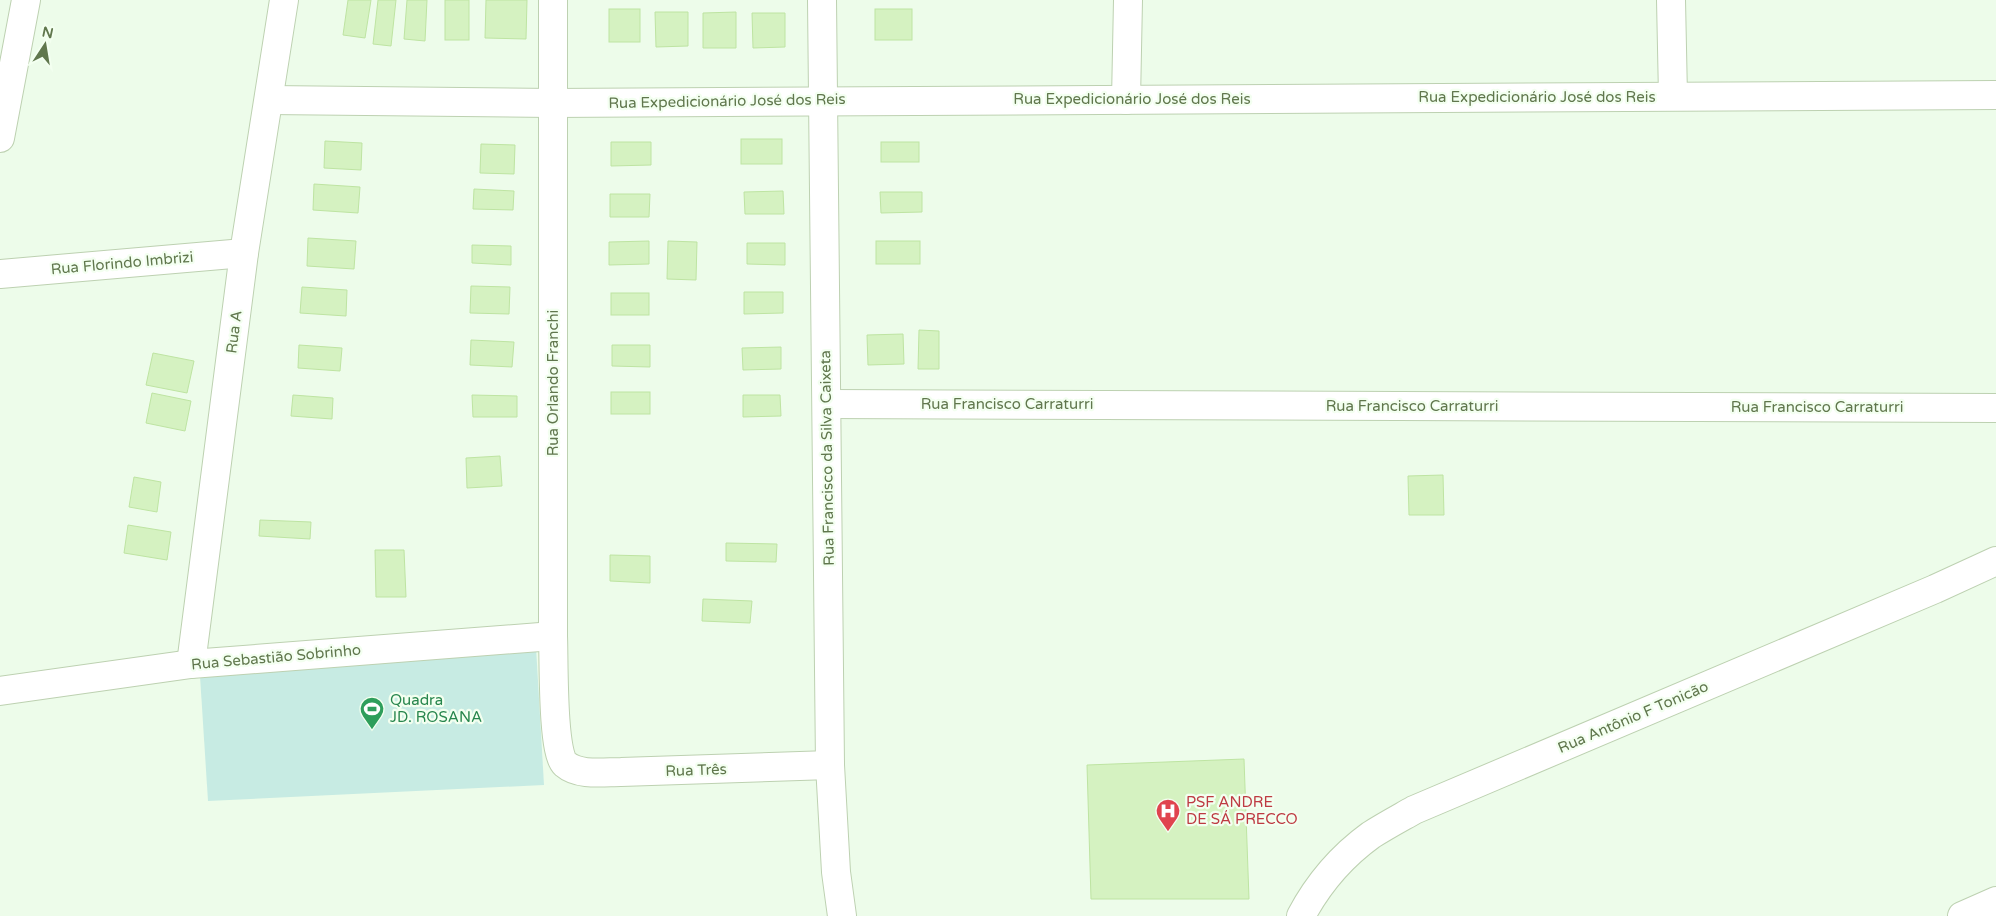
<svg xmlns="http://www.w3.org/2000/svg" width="1996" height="916" viewBox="0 0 1996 916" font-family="'Varela Round',sans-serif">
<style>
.green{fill:#c7ebe3}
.building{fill:#d5f2c1;stroke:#bee4a2}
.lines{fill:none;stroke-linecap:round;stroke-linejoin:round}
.minor-casing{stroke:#bdd1b1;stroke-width:30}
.minor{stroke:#fff;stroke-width:28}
.labels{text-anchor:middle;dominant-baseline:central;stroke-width:4.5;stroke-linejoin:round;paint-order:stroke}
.street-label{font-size:15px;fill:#60774d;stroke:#f3fff0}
.leisure-label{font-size:15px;fill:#27864d;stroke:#f3fff0;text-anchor:start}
.health-label{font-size:15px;fill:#be3a42;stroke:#f3fff0;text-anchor:start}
</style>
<rect width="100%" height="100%" fill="#edfcea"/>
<polygon class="green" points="536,647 544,785 208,801 200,676"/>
<g class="building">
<polygon points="348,0 371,0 365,38 343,35"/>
<polygon points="378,0 396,0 391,46 373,44"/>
<polygon points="407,0 427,0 425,41 404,39"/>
<rect x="445" y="0" width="24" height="40"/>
<polygon points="486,0 527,0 526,39 485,38"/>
<rect x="609" y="9" width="31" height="33"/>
<rect x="875" y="9" width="37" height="31"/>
<polygon points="655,12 688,12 688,46 656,47"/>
<polygon points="736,12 736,48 703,48 703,13"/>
<polygon points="752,13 785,13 785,47 753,48"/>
<rect x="741" y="139" width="41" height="25"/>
<polygon points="325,141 362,143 361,170 324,168"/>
<polygon points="611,142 651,142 651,165 611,166"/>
<rect x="881" y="142" width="38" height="20"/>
<polygon points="481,144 515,145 514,174 480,173"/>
<polygon points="314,184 360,187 358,213 313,210"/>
<polygon points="474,189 514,191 513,210 473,209"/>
<polygon points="783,191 784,214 745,214 744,192"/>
<polygon points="880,192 922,192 922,212 881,213"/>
<polygon points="610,194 650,194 649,217 610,217"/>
<polygon points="308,238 356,241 354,269 307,266"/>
<polygon points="649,241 649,264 609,265 609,242"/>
<polygon points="668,241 697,242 696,280 667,279"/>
<rect x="876" y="241" width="44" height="23"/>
<polygon points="747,243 785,243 785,265 747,264"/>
<polygon points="472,245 511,246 511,265 472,263"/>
<polygon points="471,286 510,287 509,314 470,313"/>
<polygon points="302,287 347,290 346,316 300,313"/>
<polygon points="744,292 783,292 783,313 744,314"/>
<rect x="611" y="293" width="38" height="22"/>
<polygon points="919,330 939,331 939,369 918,369"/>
<polygon points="903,334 904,364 868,365 867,335"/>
<polygon points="471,340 514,342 512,367 470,365"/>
<polygon points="299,345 342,348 340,371 298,368"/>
<polygon points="612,345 650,345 650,367 612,366"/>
<polygon points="781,347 781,369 743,370 742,348"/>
<polygon points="153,353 194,361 187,393 146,385"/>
<rect x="611" y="392" width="39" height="22"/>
<polygon points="152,393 191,401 185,431 146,423"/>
<polygon points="293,395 333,398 332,419 291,416"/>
<polygon points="472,395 517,396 517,417 473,417"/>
<polygon points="743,395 780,395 781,416 743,417"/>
<polygon points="500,456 502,486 467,488 466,458"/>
<polygon points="1443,475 1444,515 1409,515 1408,476"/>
<polygon points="134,477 161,482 157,512 129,507"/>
<polygon points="260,520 311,522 310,539 259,536"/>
<polygon points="128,525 171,532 167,560 124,553"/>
<polygon points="726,543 777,544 776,562 726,561"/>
<polygon points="375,550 404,550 406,597 376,597"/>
<polygon points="610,555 650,556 650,583 610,581"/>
<polygon points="703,599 752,601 750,623 702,621"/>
<polygon points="1244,759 1249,899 1091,899 1087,765"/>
</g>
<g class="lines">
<defs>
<g id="minor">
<path d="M553,0V636C554,657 552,753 565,764C579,776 604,772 621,772L830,765"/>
<polyline points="822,0 830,765 836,872 842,916"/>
<polyline points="1671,0 1673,96"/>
<polyline points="269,100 552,103 1996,95"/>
<polyline points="1126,100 1128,0"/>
<polyline points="0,138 26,0"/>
<polyline points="0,274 244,253"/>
<polyline points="827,404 1996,408"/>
<polyline points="191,664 244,253 284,0"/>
<polyline points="0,691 191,664 553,636"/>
<path d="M1301,916C1318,884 1342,856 1371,835C1385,826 1400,818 1414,810L1935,589L1996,561"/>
<polyline points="1962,916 1996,901"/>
</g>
</defs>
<use href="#minor" class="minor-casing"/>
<use href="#minor" class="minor"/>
</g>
<defs>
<symbol id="stadium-pin" viewBox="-11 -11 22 30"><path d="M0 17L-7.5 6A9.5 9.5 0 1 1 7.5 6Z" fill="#2e9e5b" stroke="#f3fff0"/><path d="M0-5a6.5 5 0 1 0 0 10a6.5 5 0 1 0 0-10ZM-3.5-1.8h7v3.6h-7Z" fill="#fff"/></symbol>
<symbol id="hospital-pin" viewBox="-11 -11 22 30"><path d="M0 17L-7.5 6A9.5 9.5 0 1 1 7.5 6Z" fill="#e0444e" stroke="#f3fff0"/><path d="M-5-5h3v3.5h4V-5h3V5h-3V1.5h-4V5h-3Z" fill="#fff"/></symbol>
</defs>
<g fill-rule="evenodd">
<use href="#stadium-pin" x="358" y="695" width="28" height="38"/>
<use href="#hospital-pin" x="1154" y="797" width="28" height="38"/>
</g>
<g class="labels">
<g class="street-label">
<text x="1537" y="97">Rua Expedicionário José dos Reis</text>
<text x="1132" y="99">Rua Expedicionário José dos Reis</text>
<text transform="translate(727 101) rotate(-1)">Rua Expedicionário José dos Reis</text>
<text transform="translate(122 263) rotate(-5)">Rua Florindo Imbrizi</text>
<text transform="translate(234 332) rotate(-83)">Rua A</text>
<text transform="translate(553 383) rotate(-90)">Rua Orlando Franchi</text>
<text x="1007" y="404">Rua Francisco Carraturri</text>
<text x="1412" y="406">Rua Francisco Carraturri</text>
<text x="1817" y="407">Rua Francisco Carraturri</text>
<text transform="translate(827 458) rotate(-91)">Rua Francisco da Silva Caixeta</text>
<text transform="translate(276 657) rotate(-5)">Rua Sebastião Sobrinho</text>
<text transform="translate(1633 717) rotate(-23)">Rua Antônio F Tonicão</text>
<text transform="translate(696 770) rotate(-2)">Rua Três</text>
</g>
<g class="leisure-label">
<text x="390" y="700">Quadra<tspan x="390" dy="17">JD. ROSANA</tspan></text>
</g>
<g class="health-label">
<text x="1186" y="802">PSF ANDRE<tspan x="1186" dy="17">DE SÁ PRECCO</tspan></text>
</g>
</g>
<g transform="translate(45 45) rotate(12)" stroke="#f3fff0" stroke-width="4" paint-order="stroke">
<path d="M0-4L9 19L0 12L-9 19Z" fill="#60774d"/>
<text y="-8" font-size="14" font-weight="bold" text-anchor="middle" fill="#60774d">N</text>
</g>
</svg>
